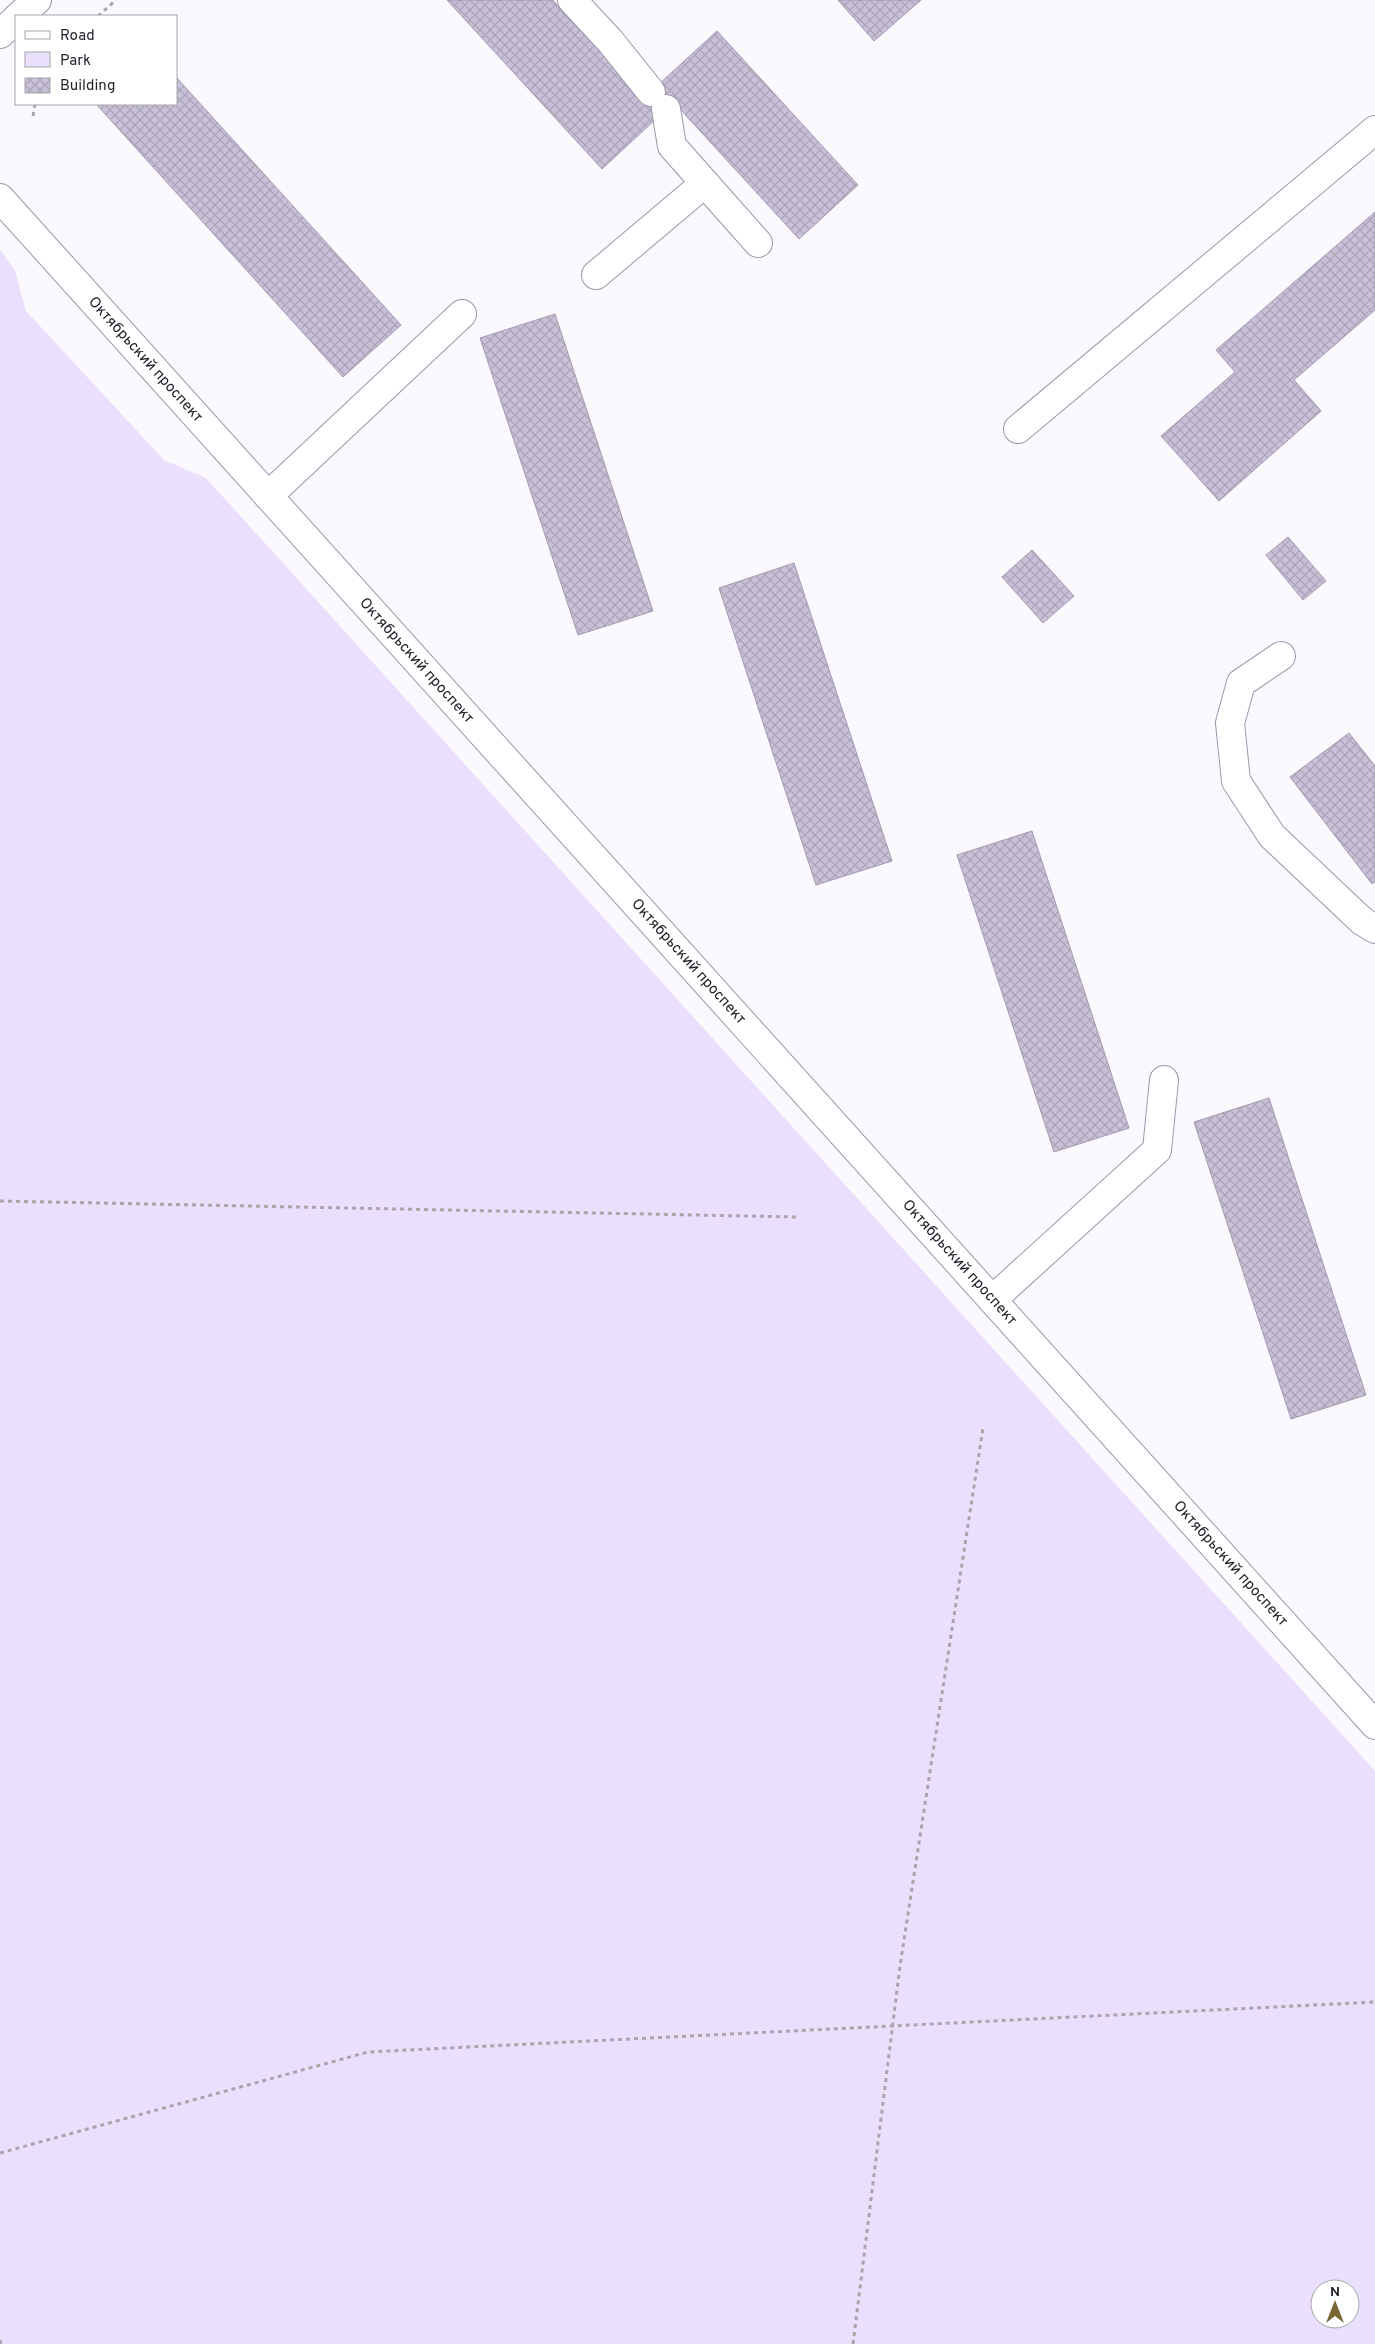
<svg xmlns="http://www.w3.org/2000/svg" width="1375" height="2344" viewBox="0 0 1375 2344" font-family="Overpass,sans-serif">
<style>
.green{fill:#e9e0fe;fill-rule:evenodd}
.building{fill:url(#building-cross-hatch);stroke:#a29bb2}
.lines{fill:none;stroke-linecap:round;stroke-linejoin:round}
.minor-casing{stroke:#9d96ac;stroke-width:30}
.major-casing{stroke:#9d96ac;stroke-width:30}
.path{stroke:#a8a5ac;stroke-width:3;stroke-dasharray:4 4;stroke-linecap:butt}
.minor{stroke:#fff;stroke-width:28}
.major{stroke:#fff;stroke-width:28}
.labels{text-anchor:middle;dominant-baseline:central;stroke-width:5;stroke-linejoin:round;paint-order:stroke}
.street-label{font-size:15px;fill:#211e27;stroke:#fff}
</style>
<defs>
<pattern id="building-cross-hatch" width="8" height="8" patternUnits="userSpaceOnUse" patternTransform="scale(1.25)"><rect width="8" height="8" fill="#c7c0d7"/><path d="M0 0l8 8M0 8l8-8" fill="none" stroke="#aba5b9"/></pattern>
</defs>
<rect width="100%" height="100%" fill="#fbf9fe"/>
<path class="green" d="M0,249L15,271L26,311L164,460L206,478L1375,1771V2344H0ZM1320,2289H1350V2319H1320Z"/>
<g class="building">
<polygon points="447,0 553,0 659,116 602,169"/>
<polygon points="838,0 921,0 874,41"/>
<polygon points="717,31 858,185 799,239 658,85"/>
<polygon points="176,77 401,325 343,377 96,104 176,104"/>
<polygon points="1375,212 1375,310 1294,380 1321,411 1219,501 1161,436 1235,372 1216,350"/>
<polygon points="555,314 653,611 578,635 480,338"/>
<polygon points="1288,537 1326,581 1303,600 1266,555"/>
<polygon points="1032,550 1074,596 1043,623 1002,577"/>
<polygon points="794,563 892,861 816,885 719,588"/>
<polygon points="1349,733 1375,766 1375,882 1372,884 1290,777"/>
<polygon points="1032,831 1129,1128 1054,1152 957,855"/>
<polygon points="1269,1098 1366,1395 1291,1419 1194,1122"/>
</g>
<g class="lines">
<defs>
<g id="minor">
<polyline points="572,0 611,42 651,92"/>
<polyline points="666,109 672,146 758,243"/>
<polyline points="0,198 1375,1725"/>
<polyline points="596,275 705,183"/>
<polyline points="1018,429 1375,130"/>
<polyline points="268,496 462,314"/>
<polyline points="1281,656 1241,683 1230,723 1236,781 1272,836 1362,921 1375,929"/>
<polyline points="992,1300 1157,1150 1164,1080"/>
</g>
<g id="major">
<polyline points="19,16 37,0"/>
<polyline points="0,34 16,19"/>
</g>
</defs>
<use href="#minor" class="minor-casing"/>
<use href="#major" class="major-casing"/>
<g class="path">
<polyline points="98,16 116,0"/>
<polyline points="33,116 35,104"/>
<polyline points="0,1201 796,1217"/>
<polyline points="0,2153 368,2052 1375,2002"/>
<polyline points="0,2340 1,2344"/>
<polyline points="853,2344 900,1966 983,1428"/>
</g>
<use href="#minor" class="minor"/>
<use href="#major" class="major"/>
</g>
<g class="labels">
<g class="street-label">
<text transform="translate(145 360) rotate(48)">Октябрьский проспект</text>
<text transform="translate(416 661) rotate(48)">Октябрьский проспект</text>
<text transform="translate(688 962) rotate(48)">Октябрьский проспект</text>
<text transform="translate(959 1263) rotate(48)">Октябрьский проспект</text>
<text transform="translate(1230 1564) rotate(48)">Октябрьский проспект</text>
</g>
</g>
<rect x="15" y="15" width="162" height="90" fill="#ffffff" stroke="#a6a5a9"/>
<rect x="25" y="31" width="25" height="8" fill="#ffffff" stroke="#a6a5a9"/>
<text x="60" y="40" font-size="15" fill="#211e27">Road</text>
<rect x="25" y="52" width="25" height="15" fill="#e9e0fe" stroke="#a6a5a9"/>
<text x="60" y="65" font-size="15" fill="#211e27">Park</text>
<rect x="25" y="78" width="25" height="15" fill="url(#building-cross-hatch)" stroke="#a6a5a9"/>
<text x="60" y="90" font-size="15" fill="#211e27">Building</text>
<g transform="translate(1335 2304)"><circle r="24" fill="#ffffff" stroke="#a6a5a9"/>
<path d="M0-4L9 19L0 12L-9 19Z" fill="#7a6736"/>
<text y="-8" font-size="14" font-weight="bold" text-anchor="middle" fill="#211e27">N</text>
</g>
</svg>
